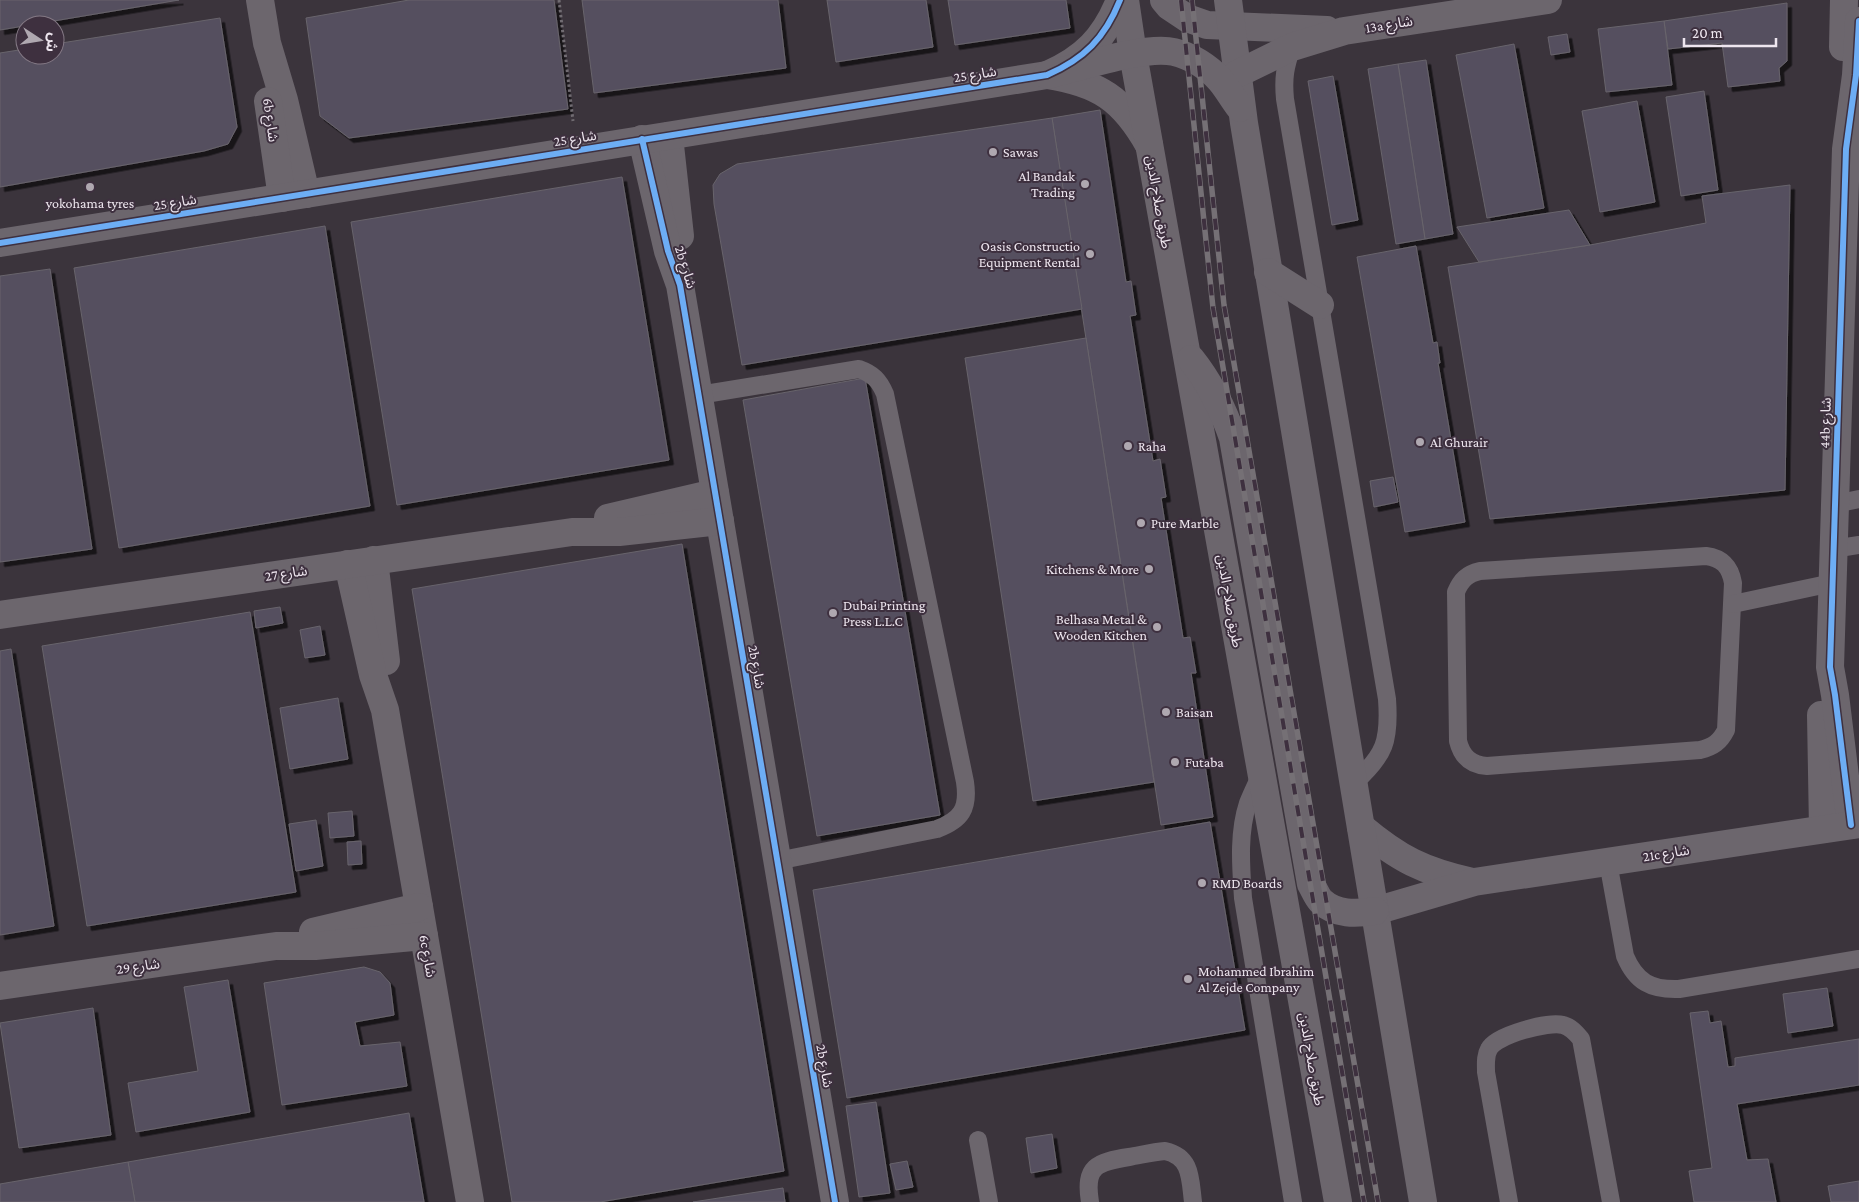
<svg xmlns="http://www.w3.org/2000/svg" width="1859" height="1202" viewBox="0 0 1859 1202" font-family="'Crimson Pro','Noto Sans Arabic',serif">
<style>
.building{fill:#554f5e;stroke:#68646c;filter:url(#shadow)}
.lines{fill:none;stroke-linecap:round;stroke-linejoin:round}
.path{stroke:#716c72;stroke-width:3;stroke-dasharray:2.5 2.5;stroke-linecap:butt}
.lane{stroke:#6c666d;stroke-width:18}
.street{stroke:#6c666d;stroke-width:28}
.secondary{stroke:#6c666d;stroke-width:28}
.rail-casing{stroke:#757075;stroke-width:5.5}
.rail{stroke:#3e303f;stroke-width:4;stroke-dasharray:11;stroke-linecap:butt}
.cycleway-casing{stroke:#3e303f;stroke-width:9}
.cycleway{stroke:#6dadf4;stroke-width:6}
.poi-dot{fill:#afa8b0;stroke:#3e303f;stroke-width:2}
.labels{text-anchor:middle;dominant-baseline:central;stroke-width:4;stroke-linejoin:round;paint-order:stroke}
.street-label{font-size:14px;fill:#eee6ef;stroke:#3e303f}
.poi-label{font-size:14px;fill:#eee6ef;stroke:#3e303f;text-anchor:start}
</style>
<defs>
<filter id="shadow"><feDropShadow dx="4.5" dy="4.5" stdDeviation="0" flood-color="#0009"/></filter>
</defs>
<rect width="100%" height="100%" fill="#3b343c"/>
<g class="building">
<polygon points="0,0 179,0 0,30"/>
<polygon points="409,0 554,0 568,109 349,138 320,116 306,18"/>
<polygon points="582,0 778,0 786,68 594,93"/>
<polygon points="827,0 926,0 933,47 836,62"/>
<polygon points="948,0 1066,0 1070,28 955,45"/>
<polygon points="1787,3 1787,61 1779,68 1780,81 1728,87 1722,43 1668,49 1664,21"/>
<polygon points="220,18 237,127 228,144 204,151 0,187 0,53 25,49 25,55 55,55 55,44"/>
<polygon points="1664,21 1672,85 1606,92 1598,29"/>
<polygon points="1567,34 1570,52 1551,55 1548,37"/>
<polygon points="1514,44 1544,208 1487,218 1456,55"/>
<polygon points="1426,60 1453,234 1425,239 1398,64"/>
<polygon points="1398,64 1425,239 1396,244 1368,69"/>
<polygon points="1333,76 1358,220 1332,225 1308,81"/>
<polygon points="1704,91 1718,190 1681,196 1666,97"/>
<polygon points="1637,101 1655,202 1600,212 1582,111"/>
<polygon points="1100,110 1126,282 1131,281 1136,315 1130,316 1153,461 1160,459 1166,497 1161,498 1183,638 1190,637 1196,673 1191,673 1213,817 1161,825 1052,118"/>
<polygon points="1052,118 1082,309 742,365 714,204 713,185 720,174 737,164"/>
<polygon points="622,177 669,460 397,505 351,222"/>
<polygon points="1790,185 1785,490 1490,519 1448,267 1590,245 1706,223 1702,196"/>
<polygon points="1569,210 1590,245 1479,262 1457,227"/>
<polygon points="325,226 370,506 119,548 74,268"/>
<polygon points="1416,246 1433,343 1437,342 1440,363 1438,363 1465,522 1405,532 1357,257"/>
<polygon points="50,269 92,549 0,562 0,276"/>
<polygon points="1086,338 1154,782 1033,801 965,358"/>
<polygon points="865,378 940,815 817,836 743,400"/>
<polygon points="1393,477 1398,502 1374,507 1370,481"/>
<polygon points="682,544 784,1171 600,1202 512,1202 412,589"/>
<polygon points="280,607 283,623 256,628 254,611"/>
<polygon points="250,612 296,892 87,926 42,646"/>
<polygon points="320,626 325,655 305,658 300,630"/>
<polygon points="11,649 54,926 0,935 0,651"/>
<polygon points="338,698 348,759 290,769 280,708"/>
<polygon points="352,811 354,836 330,838 328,813"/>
<polygon points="316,820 323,866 296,871 289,824"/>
<polygon points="1210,822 1245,1030 847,1098 813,890"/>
<polygon points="361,841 362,864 348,865 347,842"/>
<polygon points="364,967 380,972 390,983 394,1015 355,1022 360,1046 400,1042 407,1086 282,1105 264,983"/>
<polygon points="228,980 250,1112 136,1132 128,1083 198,1071 184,987"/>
<polygon points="1827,988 1833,1026 1788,1033 1783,994"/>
<polygon points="93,1008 111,1135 19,1148 0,1023"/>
<polygon points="1708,1011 1710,1023 1721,1021 1728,1067 1735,1066 1735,1058 1859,1039 1859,1085 1737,1104 1747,1160 1768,1159 1776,1202 1694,1202 1689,1171 1712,1168 1690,1013"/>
<polygon points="876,1102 890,1193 859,1197 846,1106"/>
<polygon points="409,1113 424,1202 135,1202 128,1162"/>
<polygon points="1052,1134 1057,1168 1031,1173 1026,1138"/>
<polygon points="907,1161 913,1187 896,1190 890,1164"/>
<polygon points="128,1162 135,1202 0,1202 0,1184"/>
<polygon points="1859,1181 1859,1202 1831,1202 1828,1186"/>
<polygon points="783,1188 785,1202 693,1202"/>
</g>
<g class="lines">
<polyline class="path" points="559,0 573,121"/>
<g class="lane">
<path d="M1292,47C1285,67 1283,78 1285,99L1387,699C1390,741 1385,755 1354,783"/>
<path d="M699,395L859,369C873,374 879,380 885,394L965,782C969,809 961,820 937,829L777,861"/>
<polyline points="1835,504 1859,499"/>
<polyline points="1833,549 1859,545"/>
<path d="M1706,556C1722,558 1730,566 1733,583L1726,730C1720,742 1713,747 1700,750L1487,766C1471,765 1462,757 1458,741L1456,592C1461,580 1467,574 1480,571Z"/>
<polyline points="1733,604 1832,583"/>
<path d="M1261,774C1257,783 1252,793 1248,803C1238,833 1241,867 1243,898L1293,1202"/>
<path d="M1608,862L1625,956C1636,982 1651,990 1679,989L1859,959"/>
<polyline points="978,1140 989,1202"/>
<path d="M1090,1202C1084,1166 1097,1162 1129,1157C1141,1155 1153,1152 1165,1151C1192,1157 1190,1179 1193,1202"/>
<path d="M1509,1202L1486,1072C1486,1064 1485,1056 1489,1049C1496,1035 1549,1021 1563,1025C1571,1027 1576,1033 1581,1039L1611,1202"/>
</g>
<g class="street">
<polyline points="260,0 267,43 284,100 306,194"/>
<polyline points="1843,47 1844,0"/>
<path d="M1047,75C1099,83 1123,99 1149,145"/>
<polyline points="268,101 282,198"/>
<polyline points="669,136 680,236"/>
<polyline points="642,139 668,251 680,285 835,1202"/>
<path d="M0,243L1047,75C1084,59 1105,38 1120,0"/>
<polyline points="608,518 715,493"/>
<polyline points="374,560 386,661"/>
<polyline points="348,564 373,675 385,710 470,1202"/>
<polyline points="0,615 572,532 619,532 720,521"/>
<polyline points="1821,715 1823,829"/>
<polyline points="1851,825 1835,695 1830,667 1846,149 1856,75 1859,21"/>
<path d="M1361,827C1399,859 1423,871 1472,882"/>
<polyline points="1375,911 1474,882 1859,824"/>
<polyline points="313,932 419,907"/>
<polyline points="0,986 276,946 315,946 424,936"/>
</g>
<g class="secondary">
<polyline points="1125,0 1133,54 1338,1202"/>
<polyline points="1164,0 1169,6 1187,18 1207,25 1327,30"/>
<polyline points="1228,0 1244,123 1423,1202"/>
<polyline points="1237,74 1292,47 1344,31 1548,0"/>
<path d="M1047,75C1078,68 1145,45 1174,52C1191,56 1208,67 1220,80C1227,88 1233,99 1240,108"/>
<polyline points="1268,272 1320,305"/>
<path d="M1191,359C1211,384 1223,409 1233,438L1311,884C1314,889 1317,897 1321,901C1336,915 1356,914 1375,911"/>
</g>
<defs>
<g id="rail">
<polyline points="1181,0 1213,308 1364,1202"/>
<polyline points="1192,0 1224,305 1378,1202"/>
</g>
</defs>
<use href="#rail" class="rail-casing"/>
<use href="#rail" class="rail"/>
<defs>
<g id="cycleway">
<polyline points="642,139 668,251 680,285 835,1202"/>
<path d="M0,243L1047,75C1084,59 1105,38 1120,0"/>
<polyline points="1851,825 1835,695 1830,667 1846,149 1856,75 1859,21"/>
</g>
</defs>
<use href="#cycleway" class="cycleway-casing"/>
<use href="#cycleway" class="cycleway"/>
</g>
<g class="poi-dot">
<circle cx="993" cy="152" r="5"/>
<circle cx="1085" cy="184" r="5"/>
<circle cx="90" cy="187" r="5"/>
<circle cx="1090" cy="254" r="5"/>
<circle cx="1420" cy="442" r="5"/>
<circle cx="1128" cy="446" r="5"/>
<circle cx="1141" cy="523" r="5"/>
<circle cx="1149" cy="569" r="5"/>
<circle cx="833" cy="613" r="5"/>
<circle cx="1157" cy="627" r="5"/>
<circle cx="1166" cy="712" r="5"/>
<circle cx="1175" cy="762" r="5"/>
<circle cx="1202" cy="883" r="5"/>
<circle cx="1188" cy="979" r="5"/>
</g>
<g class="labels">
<g class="street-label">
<text transform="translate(1389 24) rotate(-9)">13a شارع</text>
<text transform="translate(975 74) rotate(-9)">شارع 25</text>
<text transform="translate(271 120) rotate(82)">6b شارع</text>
<text transform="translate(575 138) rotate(-9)">شارع 25</text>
<text transform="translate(175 202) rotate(-9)">شارع 25</text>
<text transform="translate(1159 202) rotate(80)">طريق صلاح الدين</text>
<text transform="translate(686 267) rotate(73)">2b شارع</text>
<text transform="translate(1825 423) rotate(-88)">44b شارع</text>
<text transform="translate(286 573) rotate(-8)">شارع 27</text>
<text transform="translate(1230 601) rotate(80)">طريق صلاح الدين</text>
<text transform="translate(757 667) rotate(80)">2b شارع</text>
<text transform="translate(1666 853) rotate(-9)">21c شارع</text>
<text transform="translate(428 956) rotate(80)">6c شارع</text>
<text transform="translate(138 966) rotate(-8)">شارع 29</text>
<text transform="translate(1312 1059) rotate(80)">طريق صلاح الدين</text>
<text transform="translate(825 1066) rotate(80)">2b شارع</text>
</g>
<g class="poi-label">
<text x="1003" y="152">Sawas</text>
<text x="1075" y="176" text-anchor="end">Al Bandak<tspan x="1075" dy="16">Trading</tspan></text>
<text x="90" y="203" text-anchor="middle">yokohama tyres</text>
<text x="1080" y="246" text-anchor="end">Oasis Constructio<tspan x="1080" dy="16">Equipment Rental</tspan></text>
<text x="1430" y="442">Al Ghurair</text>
<text x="1138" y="446">Raha</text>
<text x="1151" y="523">Pure Marble</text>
<text x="1139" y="569" text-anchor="end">Kitchens &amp; More</text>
<text x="843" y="605">Dubai Printing<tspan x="843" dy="16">Press L.L.C</tspan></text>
<text x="1147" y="619" text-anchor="end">Belhasa Metal &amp;<tspan x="1147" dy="16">Wooden Kitchen</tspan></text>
<text x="1176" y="712">Baisan</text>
<text x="1185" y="762">Futaba</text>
<text x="1212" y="883">RMD Boards</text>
<text x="1198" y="971">Mohammed Ibrahim<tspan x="1198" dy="16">Al Zejde Company</tspan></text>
</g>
</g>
<g transform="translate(40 40) rotate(102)"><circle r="24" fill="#3e303f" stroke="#847985"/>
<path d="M0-4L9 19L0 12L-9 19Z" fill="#afa8b0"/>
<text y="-8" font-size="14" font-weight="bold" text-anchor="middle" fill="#eee6ef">ش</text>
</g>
<path d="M1684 38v8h92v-8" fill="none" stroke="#eee6ef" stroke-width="2.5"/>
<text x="1692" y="38" font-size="15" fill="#eee6ef" stroke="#3e303f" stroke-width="4" paint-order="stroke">20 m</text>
</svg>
